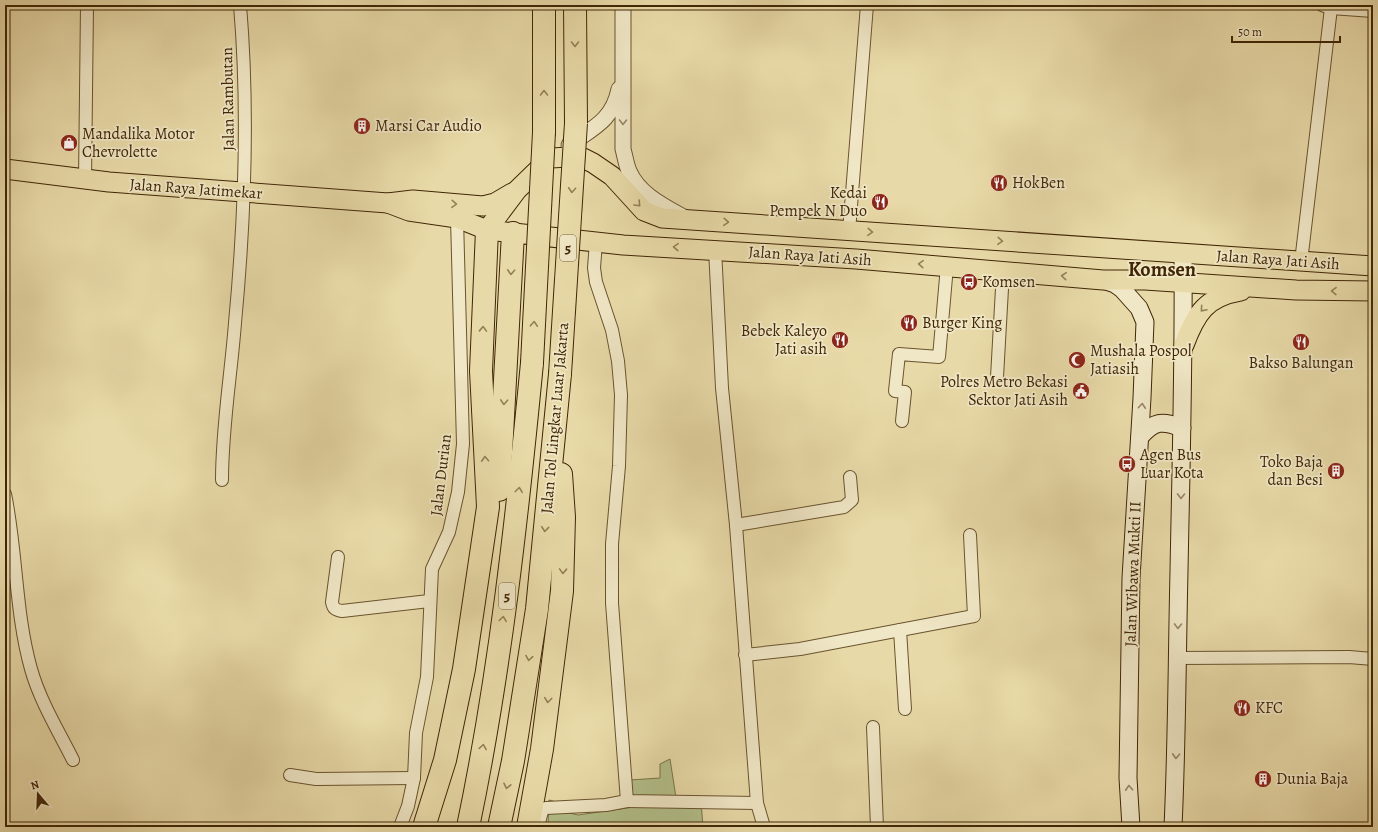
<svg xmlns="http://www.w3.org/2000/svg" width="1378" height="832" viewBox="0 0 1378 832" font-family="Alegreya,serif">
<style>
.green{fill:#b3c08a;stroke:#7a7348}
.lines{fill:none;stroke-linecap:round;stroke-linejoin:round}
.minor-casing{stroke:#6a532e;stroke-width:14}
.tertiary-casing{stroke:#6a532e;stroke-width:17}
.secondary-casing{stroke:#402606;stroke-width:19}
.primary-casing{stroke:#402606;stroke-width:21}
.motorway-casing{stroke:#402606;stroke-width:24}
.minor{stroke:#f0e7c6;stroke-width:12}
.tertiary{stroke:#f0e7c6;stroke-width:15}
.secondary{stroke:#f0e7c6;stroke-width:17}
.primary{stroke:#e8daa8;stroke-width:19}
.motorway{stroke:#e8daa8;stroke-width:22}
.motorway-bridge-casing{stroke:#402606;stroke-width:24;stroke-linecap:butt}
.motorway-bridge{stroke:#e8daa8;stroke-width:22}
.oneway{stroke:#948057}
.oneway2{stroke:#988666}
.labels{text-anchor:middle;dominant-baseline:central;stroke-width:3.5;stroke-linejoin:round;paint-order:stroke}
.shield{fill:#f0e7c6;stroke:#756040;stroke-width:1}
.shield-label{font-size:15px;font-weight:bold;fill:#402606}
.street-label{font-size:16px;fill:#402606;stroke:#f0e7c6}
.poi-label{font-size:16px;fill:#402606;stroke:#f0e7c6;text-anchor:start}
.district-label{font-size:20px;font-weight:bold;fill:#402606;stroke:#f0e7c6}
</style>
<rect width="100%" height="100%" fill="#e8daa8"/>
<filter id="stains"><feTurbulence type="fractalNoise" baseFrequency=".005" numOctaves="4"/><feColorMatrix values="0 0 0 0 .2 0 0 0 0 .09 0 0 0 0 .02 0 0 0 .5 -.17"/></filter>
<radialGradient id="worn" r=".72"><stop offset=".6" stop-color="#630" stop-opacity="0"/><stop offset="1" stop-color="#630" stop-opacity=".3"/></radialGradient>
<polygon class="green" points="670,759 677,804 701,802 703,827 554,827 548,825 549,800 564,804 565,812 578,815 634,807 630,780 660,778 660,764"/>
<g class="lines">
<defs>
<g id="minor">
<polyline points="1322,5 1331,8 1373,11"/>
<polyline points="85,180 87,5"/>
<polyline points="849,231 867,5"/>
<polyline points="596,242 594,268 596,282 612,330 618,361 621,395 619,466 612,544 612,603 627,801 757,803"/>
<polyline points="715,249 722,388 736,525 757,803 764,827"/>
<polyline points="1301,262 1331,8"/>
<polyline points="997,377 1003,271"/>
<polyline points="902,421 905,392 895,391 899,354 939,357 947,266"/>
<path d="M222,480C222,427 231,375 235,323C245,217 249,111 240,5"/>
<path d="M5,494C17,552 15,612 31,669C40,701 58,730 73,760"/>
<polyline points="736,525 844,507 852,500 850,477"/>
<path d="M338,557L332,602C333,608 335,610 342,611L429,601"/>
<polyline points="900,630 905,709"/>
<polyline points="745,655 800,649 974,616 970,535"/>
<polyline points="1177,658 1349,657 1373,659"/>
<polyline points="873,727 877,827"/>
<polyline points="290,775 316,779 414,778"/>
<polyline points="400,827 408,806 414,778 416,733 427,677 432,569 449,532 458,492 463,444 457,218"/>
<polyline points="538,827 542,811 546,808 606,805 627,801"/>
</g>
<g id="tertiary">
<path d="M623,5V149C625,156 626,164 629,171C639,195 666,207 687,219"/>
<path d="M569,145C593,128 613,120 619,89"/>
</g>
<g id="secondary">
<polyline points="1103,280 1115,284 1122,289 1139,308 1145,322 1142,398 1131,578 1128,778 1131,827"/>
<path d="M1140,437C1154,421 1162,420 1182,428"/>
<path d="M1173,827C1177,741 1177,656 1179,571C1181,465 1184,359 1183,254"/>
</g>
<g id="primary">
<polyline points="5,169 109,182 388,203 413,200 483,206 495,203 512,193"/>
<polyline points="388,203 409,211 457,218 487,230 623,245 856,259 1103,280 1145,280 1296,290 1373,291"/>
<polyline points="487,230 517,190 550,158 571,157 583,158 593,163 612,176 644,211 662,218 1373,266"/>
<path d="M1184,345C1196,313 1206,297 1241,291"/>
</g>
<g id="motorway">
<polyline points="575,5 576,123"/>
<polyline points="544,132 544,5"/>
<polyline points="499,490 513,233"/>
<polyline points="424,827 445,760 464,669 488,507 481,371 487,230"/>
<path d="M468,827C500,674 517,518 532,363"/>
<polyline points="499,827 513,761 537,609 560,374"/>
<polyline points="528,827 542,749 562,591 564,517 561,474"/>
</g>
</defs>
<use href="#minor" class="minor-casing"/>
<use href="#tertiary" class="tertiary-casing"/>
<use href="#secondary" class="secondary-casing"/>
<use href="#primary" class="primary-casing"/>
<use href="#motorway" class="motorway-casing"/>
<use href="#minor" class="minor"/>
<use href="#tertiary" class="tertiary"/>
<use href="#secondary" class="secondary"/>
<use href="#primary" class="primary"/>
<use href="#motorway" class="motorway"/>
<defs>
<g id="motorway-bridge">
<polyline points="532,363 544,132"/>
<polyline points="560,374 576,123"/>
</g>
</defs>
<use href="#motorway-bridge" class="motorway-bridge-casing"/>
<use href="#motorway-bridge" class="motorway-bridge"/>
</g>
<defs><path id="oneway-chevron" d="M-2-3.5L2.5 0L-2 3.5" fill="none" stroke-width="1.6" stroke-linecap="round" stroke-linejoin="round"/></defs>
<g class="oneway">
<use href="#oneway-chevron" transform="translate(575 44) rotate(90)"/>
<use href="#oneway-chevron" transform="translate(544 93) rotate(-90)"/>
<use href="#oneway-chevron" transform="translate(572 190) rotate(94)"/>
<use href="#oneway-chevron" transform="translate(454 204) rotate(4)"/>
<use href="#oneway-chevron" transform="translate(638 204) rotate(47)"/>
<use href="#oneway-chevron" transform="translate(726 222) rotate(4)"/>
<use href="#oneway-chevron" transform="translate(870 232) rotate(4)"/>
<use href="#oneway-chevron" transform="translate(1000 241) rotate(4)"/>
<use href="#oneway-chevron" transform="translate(676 247) rotate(-177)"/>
<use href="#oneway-chevron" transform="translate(921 264) rotate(-176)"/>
<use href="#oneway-chevron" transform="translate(511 272) rotate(93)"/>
<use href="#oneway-chevron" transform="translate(1064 276) rotate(-175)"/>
<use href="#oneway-chevron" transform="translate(1334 291) rotate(-179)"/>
<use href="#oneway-chevron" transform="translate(1203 309) rotate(131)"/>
<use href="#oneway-chevron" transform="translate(534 324) rotate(-87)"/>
<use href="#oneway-chevron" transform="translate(483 329) rotate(-88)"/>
<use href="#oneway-chevron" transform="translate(504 402) rotate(93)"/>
<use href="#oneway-chevron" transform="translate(485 459) rotate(-93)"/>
<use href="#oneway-chevron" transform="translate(519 490) rotate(-83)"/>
<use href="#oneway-chevron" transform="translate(545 529) rotate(96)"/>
<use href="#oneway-chevron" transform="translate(563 571) rotate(92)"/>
<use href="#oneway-chevron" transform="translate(503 619) rotate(-82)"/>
<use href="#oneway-chevron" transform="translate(529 658) rotate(99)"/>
<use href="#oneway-chevron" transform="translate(548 700) rotate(97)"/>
<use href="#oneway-chevron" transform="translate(483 747) rotate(-81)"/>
<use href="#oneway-chevron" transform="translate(507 786) rotate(102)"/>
</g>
<g class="oneway2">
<use href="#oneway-chevron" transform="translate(623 122) rotate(91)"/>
<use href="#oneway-chevron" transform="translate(1142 406) rotate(-86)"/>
<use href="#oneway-chevron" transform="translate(1181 496) rotate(91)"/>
<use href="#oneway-chevron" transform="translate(1178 626) rotate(91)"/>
<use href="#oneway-chevron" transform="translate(1176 756) rotate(93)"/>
<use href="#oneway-chevron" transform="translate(1129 788) rotate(-93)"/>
</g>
<defs>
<symbol id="building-disc" viewBox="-11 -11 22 22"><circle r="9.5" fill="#8f2418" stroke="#f0e7c6"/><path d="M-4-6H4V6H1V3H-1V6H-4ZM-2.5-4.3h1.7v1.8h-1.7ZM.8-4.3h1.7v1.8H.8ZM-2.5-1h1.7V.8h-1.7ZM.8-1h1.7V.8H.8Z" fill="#fff"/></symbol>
<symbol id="shop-disc" viewBox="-11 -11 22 22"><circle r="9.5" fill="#8f2418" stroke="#f0e7c6"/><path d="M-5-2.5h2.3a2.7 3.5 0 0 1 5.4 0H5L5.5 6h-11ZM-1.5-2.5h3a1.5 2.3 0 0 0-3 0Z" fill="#fff"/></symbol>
<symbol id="restaurant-disc" viewBox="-11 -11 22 22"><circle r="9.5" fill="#8f2418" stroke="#f0e7c6"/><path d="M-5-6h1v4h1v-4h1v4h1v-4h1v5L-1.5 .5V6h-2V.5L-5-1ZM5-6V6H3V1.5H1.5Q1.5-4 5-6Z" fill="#fff"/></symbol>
<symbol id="bus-disc" viewBox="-11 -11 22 22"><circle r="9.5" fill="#8f2418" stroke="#f0e7c6"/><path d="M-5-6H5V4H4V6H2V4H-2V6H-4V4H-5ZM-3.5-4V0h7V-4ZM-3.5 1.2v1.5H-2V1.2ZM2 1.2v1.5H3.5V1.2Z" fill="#fff"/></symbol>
<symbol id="mosque-disc" viewBox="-11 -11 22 22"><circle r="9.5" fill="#8f2418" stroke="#f0e7c6"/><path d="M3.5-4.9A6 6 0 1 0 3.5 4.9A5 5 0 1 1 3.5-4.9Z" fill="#fff"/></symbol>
<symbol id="civic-disc" viewBox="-11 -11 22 22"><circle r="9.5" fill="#8f2418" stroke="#f0e7c6"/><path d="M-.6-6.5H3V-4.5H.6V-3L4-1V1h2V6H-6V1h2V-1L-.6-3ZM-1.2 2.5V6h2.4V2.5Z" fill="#fff"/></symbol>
</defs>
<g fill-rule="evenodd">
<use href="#building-disc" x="352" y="116" width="20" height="20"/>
<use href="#shop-disc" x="59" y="133" width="20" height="20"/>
<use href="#restaurant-disc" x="989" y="173" width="20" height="20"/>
<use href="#restaurant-disc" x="870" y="192" width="20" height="20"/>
<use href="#bus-disc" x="959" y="272" width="20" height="20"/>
<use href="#restaurant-disc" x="899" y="313" width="20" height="20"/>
<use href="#restaurant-disc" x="830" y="330" width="20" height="20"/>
<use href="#restaurant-disc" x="1291" y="332" width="20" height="20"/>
<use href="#mosque-disc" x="1067" y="350" width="20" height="20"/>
<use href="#civic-disc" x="1071" y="381" width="20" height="20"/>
<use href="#bus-disc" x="1117" y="454" width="20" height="20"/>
<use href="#building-disc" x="1326" y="461" width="20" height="20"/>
<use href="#restaurant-disc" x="1232" y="698" width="20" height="20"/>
<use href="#building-disc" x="1253" y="769" width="20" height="20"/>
</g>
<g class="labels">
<g class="shield">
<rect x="560" y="235" width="16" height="26" rx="3"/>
<rect x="499" y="583" width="16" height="26" rx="3"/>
</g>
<g class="shield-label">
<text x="568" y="248">5</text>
<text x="507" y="596">5</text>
</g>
<g class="street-label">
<text transform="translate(228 99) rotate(-91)">Jalan Rambutan</text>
<text transform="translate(196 189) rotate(4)">Jalan Raya Jatimekar</text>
<text transform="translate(810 256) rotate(4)">Jalan Raya Jati Asih</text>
<text transform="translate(1278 260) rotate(4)">Jalan Raya Jati Asih</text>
<text transform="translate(555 418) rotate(-85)">Jalan Tol Lingkar Luar Jakarta</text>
<text transform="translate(441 475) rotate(-83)">Jalan Durian</text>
<text transform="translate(1133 574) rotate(-88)">Jalan Wibawa Mukti II</text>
</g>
<g class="poi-label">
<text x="375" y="126">Marsi Car Audio</text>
<text x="82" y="134">Mandalika Motor<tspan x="82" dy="18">Chevrolette</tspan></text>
<text x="1012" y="183">HokBen</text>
<text x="867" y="193" text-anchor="end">Kedai<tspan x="867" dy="18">Pempek N Duo</tspan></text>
<text x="982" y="282">Komsen</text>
<text x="922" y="323">Burger King</text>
<text x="827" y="331" text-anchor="end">Bebek Kaleyo<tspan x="827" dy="18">Jati asih</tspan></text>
<text x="1090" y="351">Mushala Pospol<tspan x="1090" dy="18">Jatiasih</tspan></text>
<text x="1301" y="363" text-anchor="middle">Bakso Balungan</text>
<text x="1068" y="382" text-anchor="end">Polres Metro Bekasi<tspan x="1068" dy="18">Sektor Jati Asih</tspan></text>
<text x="1140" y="455">Agen Bus<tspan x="1140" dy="18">Luar Kota</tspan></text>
<text x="1323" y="462" text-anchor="end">Toko Baja<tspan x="1323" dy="18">dan Besi</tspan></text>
<text x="1255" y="708">KFC</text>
<text x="1276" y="779">Dunia Baja</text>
</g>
<g class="district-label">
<text x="1162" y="269">Komsen</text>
</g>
</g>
<rect width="1378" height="832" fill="none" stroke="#e8daa8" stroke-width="20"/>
<rect x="6" y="6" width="1366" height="820" fill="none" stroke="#402606" stroke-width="2"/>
<rect x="10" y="10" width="1358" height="812" fill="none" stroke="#402606"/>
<g transform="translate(38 794) rotate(341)" stroke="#f0e7c6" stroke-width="3" paint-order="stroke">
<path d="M0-3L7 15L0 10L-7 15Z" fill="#402606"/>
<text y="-6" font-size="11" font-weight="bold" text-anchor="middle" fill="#402606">N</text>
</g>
<path d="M1232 36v6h108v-6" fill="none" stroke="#402606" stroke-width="2"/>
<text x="1238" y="36" font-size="12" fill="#402606" stroke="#f0e7c6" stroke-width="3" paint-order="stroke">50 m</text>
<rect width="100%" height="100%" filter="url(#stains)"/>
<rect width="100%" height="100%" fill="url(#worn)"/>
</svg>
